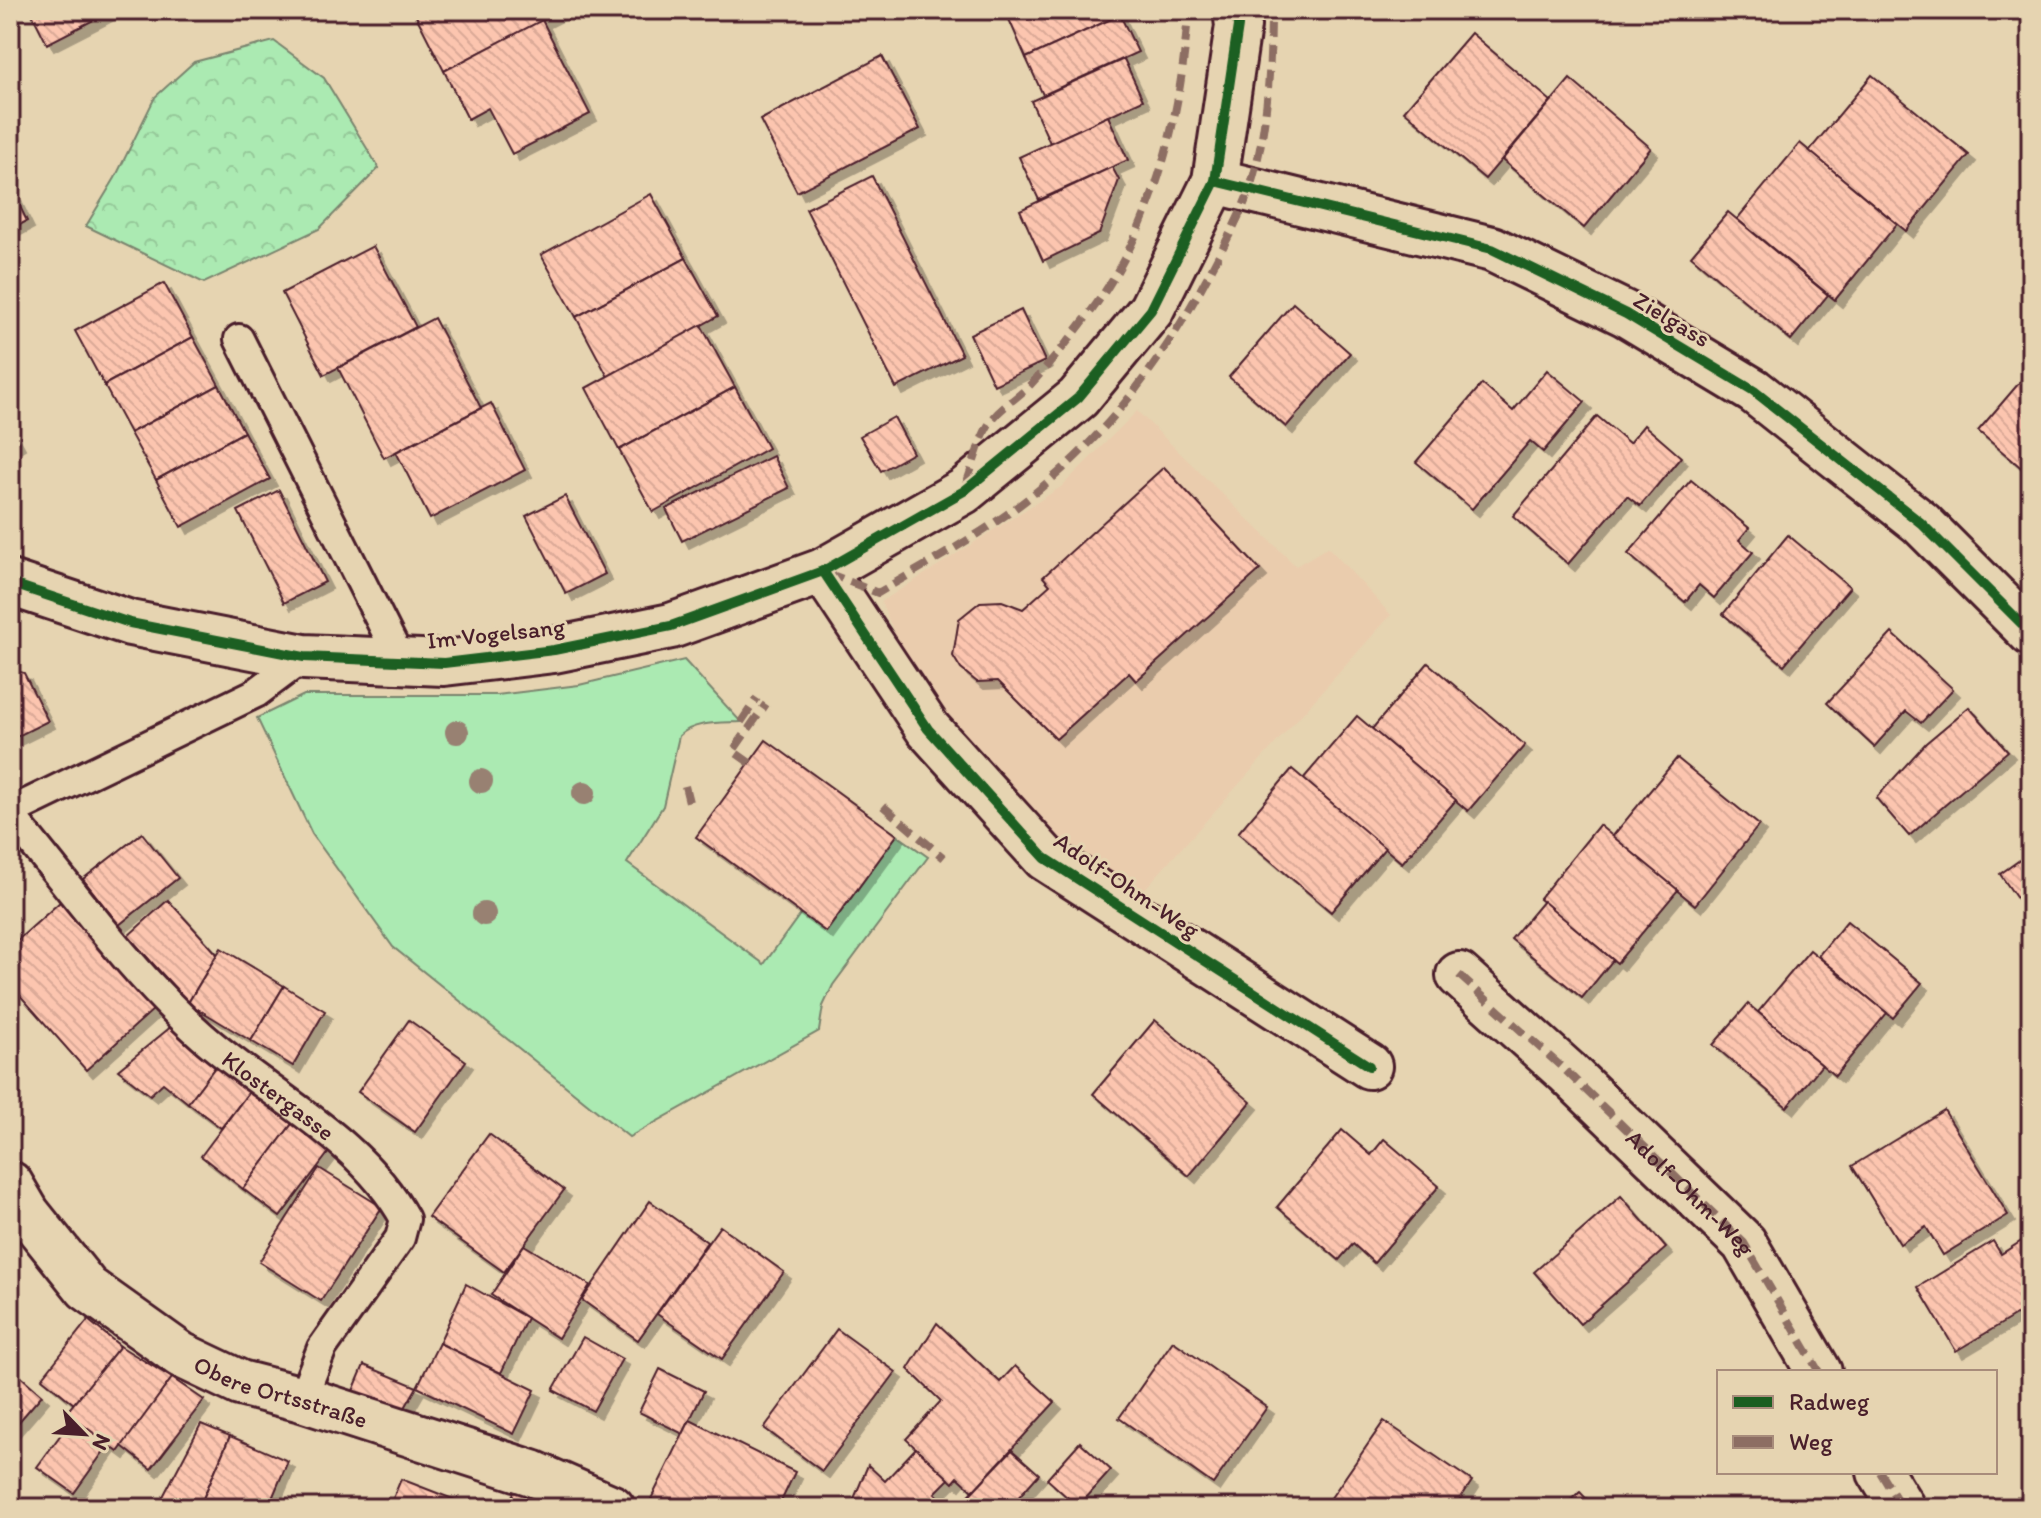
<svg xmlns="http://www.w3.org/2000/svg" width="2041" height="1518" viewBox="0 0 2041 1518" font-family="Itim,sans-serif">
<style>
.built{fill:#eaccad}
.green{fill:#abeab2;stroke:#7a846e;stroke-width:2}
.forest{fill:url(#forest-crowns);stroke:#7a846e;stroke-width:2}
.building{fill:url(#building-back-hatch);stroke:#4a1f2b;stroke-width:2;filter:url(#shadow)}
.lines{fill:none;stroke-linecap:round;stroke-linejoin:round}
.lane-casing{stroke:#4a1f2b;stroke-width:34}
.street-casing{stroke:#4a1f2b;stroke-width:50}
.lane{stroke:#e6d4b1;stroke-width:28}
.street{stroke:#e6d4b1;stroke-width:44}
.quiet{stroke:#8d6e63;stroke-width:8;stroke-dasharray:16 8;stroke-linecap:butt}
.cycleway-casing{stroke:#e6d4b1;stroke-width:15}
.cycleway{stroke:#1b5e20;stroke-width:10}
.tree{fill:#988172}
.labels{text-anchor:middle;dominant-baseline:central;stroke-width:6;stroke-linejoin:round;paint-order:stroke}
.street-label{font-size:24px;fill:#4a1f2b;stroke:#e6d4b1}
</style>
<defs>
<pattern id="forest-crowns" width="20" height="18" patternUnits="userSpaceOnUse" patternTransform="scale(2)"><rect width="20" height="18" fill="#abeab2"/><path d="M2 6a3 3 0 1 1 6 0M12 15a3 3 0 1 1 6 0" fill="none" stroke="#95c899"/></pattern>
<pattern id="building-back-hatch" width="6" height="6" patternUnits="userSpaceOnUse" patternTransform="scale(2)"><rect width="6" height="6" fill="#fcc5af"/><path d="M-1 5l2 2M0 0l6 6M5-1l2 2" fill="none" stroke="#daa997"/></pattern>
<filter id="shadow"><feDropShadow dx="7" dy="7" stdDeviation="0" flood-color="#0004"/></filter>
</defs>
<rect width="100%" height="100%" fill="#e6d4b1"/>
<filter id="ink" filterUnits="userSpaceOnUse"><feTurbulence type="fractalNoise" baseFrequency=".0125" numOctaves="2"/><feDisplacementMap in="SourceGraphic" scale="16" xChannelSelector="R" yChannelSelector="G"/><feConvolveMatrix kernelMatrix="1 2 1 2 8 2 1 2 1" color-interpolation-filters="sRGB"/></filter>
<g filter="url(#ink)">
<polygon class="built" points="1137,411 1296,566 1328,547 1391,615 1133,902 1095,874 1006,794 952,732 907,663 881,602 1061,487"/>
<path class="green" d="M684,660L741,722C720,723 694,721 679,736L663,806L627,863L764,964L801,913L827,931L897,835L928,857L833,985L823,1006L819,1031L629,1137L393,947L312,834L257,718L304,695H497L579,685Z"/>
<polygon class="forest" points="274,41 324,78 379,168 319,229 204,283 86,226 115,178 155,97 194,62"/>
<g class="building">
<polygon points="30,10 113,10 47,44"/>
<polygon points="413,10 563,10 444,71"/>
<polygon points="1022,10 1118,10 1120,15 1026,58 1008,17"/>
<polygon points="1120,15 1138,52 1043,95 1026,58"/>
<polygon points="542,20 590,114 512,154 488,108 468,119 444,71"/>
<polygon points="1471,33 1551,101 1485,179 1404,111"/>
<polygon points="882,56 920,129 797,192 760,120"/>
<polygon points="1124,59 1143,100 1050,143 1031,101"/>
<polygon points="1872,75 1969,155 1906,231 1809,151"/>
<polygon points="1570,79 1651,148 1584,228 1502,160"/>
<polygon points="1108,116 1128,160 1039,200 1019,157"/>
<polygon points="1800,143 1897,224 1835,300 1737,219"/>
<polygon points="1112,167 1119,180 1099,234 1043,261 1020,210"/>
<polygon points="872,176 962,355 896,388 806,209"/>
<polygon points="10,186 27,221 10,230"/>
<polygon points="651,194 686,258 576,317 541,255"/>
<polygon points="1728,212 1828,295 1791,340 1691,256"/>
<polygon points="373,246 416,327 324,375 282,293"/>
<polygon points="686,258 718,316 608,377 576,317"/>
<polygon points="164,283 193,337 104,385 75,331"/>
<polygon points="1293,303 1350,353 1286,427 1229,377"/>
<polygon points="1021,310 1045,361 994,385 970,334"/>
<polygon points="434,318 481,408 384,458 338,368"/>
<polygon points="701,325 735,387 619,450 586,388"/>
<polygon points="193,337 219,385 130,433 104,385"/>
<polygon points="2031,369 2031,476 1978,431"/>
<polygon points="1547,370 1585,402 1543,452 1530,441 1472,509 1416,462 1482,384 1513,411"/>
<polygon points="219,385 244,432 156,480 130,433"/>
<polygon points="735,387 768,448 653,512 619,450"/>
<polygon points="491,403 525,470 430,519 396,452"/>
<polygon points="1597,416 1629,443 1644,425 1681,457 1640,506 1627,496 1568,564 1513,516"/>
<polygon points="894,417 913,453 881,471 860,436"/>
<polygon points="10,427 18,442 10,447"/>
<polygon points="244,432 270,479 181,527 156,480"/>
<polygon points="773,456 789,488 682,541 666,509"/>
<polygon points="1164,467 1260,570 1136,681 1129,673 1056,739 998,681 977,682 961,669 953,656 959,619 980,602 1002,601 1023,609 1050,585 1043,577"/>
<polygon points="1691,480 1749,528 1739,540 1753,552 1714,598 1699,585 1685,602 1628,554"/>
<polygon points="279,490 325,582 284,603 238,511"/>
<polygon points="565,496 605,574 566,594 526,516"/>
<polygon points="1788,535 1850,587 1784,665 1723,614"/>
<polygon points="1892,633 1953,689 1921,723 1906,711 1874,747 1827,703"/>
<polygon points="1428,663 1525,745 1468,811 1372,729"/>
<polygon points="10,669 24,673 48,721 10,740"/>
<polygon points="1969,707 2008,751 1909,836 1876,798 1926,743"/>
<polygon points="1357,716 1456,800 1402,863 1303,779"/>
<polygon points="766,740 897,835 826,932 696,837"/>
<polygon points="1677,758 1759,825 1695,905 1612,837"/>
<polygon points="1292,769 1385,848 1331,912 1238,833"/>
<polygon points="1599,825 1678,890 1617,963 1539,899"/>
<polygon points="142,833 178,878 119,925 83,879"/>
<polygon points="2031,852 2031,919 2000,874"/>
<polygon points="168,900 217,954 188,1003 128,936"/>
<polygon points="1543,901 1613,960 1582,998 1511,939"/>
<polygon points="60,902 154,1009 86,1070 10,984 10,947"/>
<polygon points="1847,921 1922,983 1893,1018 1818,956"/>
<polygon points="221,948 284,986 251,1041 188,1003"/>
<polygon points="1810,950 1887,1013 1835,1076 1758,1012"/>
<polygon points="284,986 325,1011 293,1066 251,1041"/>
<polygon points="1748,1004 1822,1065 1787,1107 1713,1045"/>
<polygon points="409,1020 466,1061 415,1132 358,1092"/>
<polygon points="1155,1020 1251,1102 1189,1176 1093,1094"/>
<polygon points="172,1026 219,1062 188,1103 163,1083 150,1095 118,1070"/>
<polygon points="219,1062 252,1088 221,1128 188,1103"/>
<polygon points="252,1088 295,1120 243,1189 201,1156"/>
<polygon points="1944,1110 2008,1215 1943,1255 1926,1227 1900,1244 1852,1166"/>
<polygon points="295,1120 332,1148 280,1217 243,1189"/>
<polygon points="1342,1130 1371,1155 1384,1139 1439,1186 1374,1263 1353,1244 1339,1260 1277,1207"/>
<polygon points="489,1134 564,1190 504,1272 428,1217"/>
<polygon points="319,1168 382,1207 321,1301 259,1262"/>
<polygon points="1621,1196 1666,1248 1580,1324 1534,1272"/>
<polygon points="650,1201 707,1242 638,1340 582,1300"/>
<polygon points="720,1226 784,1272 722,1359 657,1314"/>
<polygon points="2031,1235 2031,1306 1956,1351 1918,1287 1993,1241 2001,1254"/>
<polygon points="524,1245 590,1285 558,1338 491,1295"/>
<polygon points="466,1284 527,1318 501,1373 439,1343"/>
<polygon points="88,1320 120,1346 74,1404 42,1378"/>
<polygon points="937,1323 1000,1382 1015,1366 1055,1402 973,1491 958,1477 953,1483 906,1439 941,1401 908,1369"/>
<polygon points="837,1329 896,1372 822,1471 764,1428"/>
<polygon points="583,1337 622,1359 593,1411 553,1390"/>
<polygon points="1173,1341 1267,1407 1213,1484 1119,1418"/>
<polygon points="439,1343 535,1390 514,1434 417,1387"/>
<polygon points="120,1346 172,1378 118,1452 66,1413"/>
<polygon points="364,1365 417,1387 399,1418 350,1398"/>
<polygon points="10,1367 42,1395 10,1432"/>
<polygon points="660,1369 704,1391 683,1434 639,1412"/>
<polygon points="172,1378 204,1400 151,1469 122,1446"/>
<polygon points="73,1418 109,1444 74,1493 37,1467"/>
<polygon points="690,1420 795,1472 778,1508 669,1508 651,1499"/>
<polygon points="1384,1421 1472,1481 1454,1508 1324,1508"/>
<polygon points="201,1424 230,1436 199,1508 157,1508"/>
<polygon points="230,1436 288,1461 268,1508 199,1508"/>
<polygon points="1080,1442 1111,1470 1078,1507 1047,1479"/>
<polygon points="916,1448 949,1479 935,1493 951,1508 860,1508 853,1501 868,1465 885,1481"/>
<polygon points="1012,1450 1039,1474 1009,1508 957,1508"/>
<polygon points="401,1479 476,1508 389,1508"/>
<polygon points="518,1486 555,1508 505,1508"/>
<polygon points="1580,1492 1595,1508 1563,1508"/>
<polygon points="87,1497 108,1508 81,1508"/>
</g>
<g class="lines">
<defs>
<g id="lane">
<polyline points="239,339 401,661"/>
<polyline points="10,812 256,693 304,657"/>
<path id="s1" d="M10,815C72,889 130,972 202,1036C269,1095 362,1139 405,1219L400,1238L322,1348L302,1399"/>
</g>
<g id="street">
<polyline points="1215,181 1492,249 1626,314 1754,391 1921,523 2031,633"/>
<polyline points="823,571 928,729 1045,858 1369,1066"/>
<polyline points="10,583 130,623 304,657 444,663 554,650 671,626 823,571 964,491 1078,398 1151,310 1215,181 1238,26 1236,10"/>
<path id="s2" d="M1459,975L1566,1071L1744,1243L1819,1372"/>
<path id="s3" d="M10,1184L27,1213L87,1288L181,1355L240,1383L302,1399L532,1473L612,1508"/>
<polyline points="1880,1472 1902,1508"/>
</g>
</defs>
<use href="#lane" class="lane-casing"/>
<use href="#street" class="street-casing"/>
<use href="#lane" class="lane"/>
<use href="#street" class="street"/>
<g class="quiet">
<path d="M966,484C974,465 979,438 991,421C1001,407 1019,397 1031,384C1049,365 1066,344 1082,323C1152,236 1182,119 1188,10"/>
<path d="M827,573L878,593C933,560 993,529 1042,487C1116,425 1168,352 1212,268C1225,243 1240,217 1249,191C1267,137 1271,67 1271,10"/>
<polyline points="741,722 757,698"/>
<polyline points="750,763 733,751 766,704"/>
<polyline points="685,786 689,802"/>
<polyline points="883,806 944,858"/>
<polyline points="1459,975 1566,1071 1744,1243 1819,1372"/>
<polyline points="1880,1472 1902,1508"/>
</g>
<defs>
<g id="cycleway">
<polyline points="1215,181 1492,249 1626,314 1754,391 1921,523 2031,633"/>
<polyline points="823,571 928,729 1045,858 1369,1066"/>
<polyline points="10,583 130,623 304,657 444,663 554,650 671,626 823,571 964,491 1078,398 1151,310 1215,181 1238,26 1236,10"/>
</g>
</defs>
<use href="#cycleway" class="cycleway-casing"/>
<use href="#cycleway" class="cycleway"/>
</g>
<g class="tree">
<circle cx="457" cy="732" r="12"/>
<circle cx="481" cy="781" r="12"/>
<circle cx="584" cy="793" r="12"/>
<circle cx="484" cy="914" r="12"/>
</g>
</g>
<g class="labels">
<g class="street-label">
<text transform="translate(1672 319) rotate(31)">Zielgass</text>
<text transform="translate(496 633) rotate(-6)">Im Vogelsang</text>
<text transform="translate(1127 885) rotate(34)">Adolf-Ohm-Weg</text>
<text stroke="none"><textPath href="#s1" startOffset="390">Klostergasse</textPath></text>
<text stroke="none"><textPath href="#s2" startOffset="318">Adolf-Ohm-Weg</textPath></text>
<text stroke="none"><textPath href="#s3" startOffset="352">Obere Ortsstraße</textPath></text>
</g>
</g>
<rect width="2041" height="1518" fill="none" stroke="#e6d4b1" stroke-width="40"/>
<rect x="20" y="20" width="2001" height="1478" fill="none" stroke="#4a1f2b" stroke-width="3" filter="url(#ink)"/>
<rect x="1717" y="1370" width="280" height="104" fill="#e6d4b1" stroke="#a88c7b" stroke-width="2"/>
<rect x="1733" y="1396" width="40" height="12" fill="#1b5e20" stroke="#a88c7b" stroke-width="2"/>
<text x="1789" y="1410" font-size="24" fill="#4a1f2b">Radweg</text>
<rect x="1733" y="1436" width="40" height="12" fill="#8d6e63" stroke="#a88c7b" stroke-width="2"/>
<text x="1789" y="1450" font-size="24" fill="#4a1f2b">Weg</text>
<g transform="translate(84 1434) rotate(115)" stroke="#e6d4b1" stroke-width="6" paint-order="stroke">
<path d="M0-6L14 30L0 20L-14 30Z" fill="#4a1f2b"/>
<text y="-12" font-size="22" font-weight="bold" text-anchor="middle" fill="#4a1f2b">N</text>
</g>
</svg>
